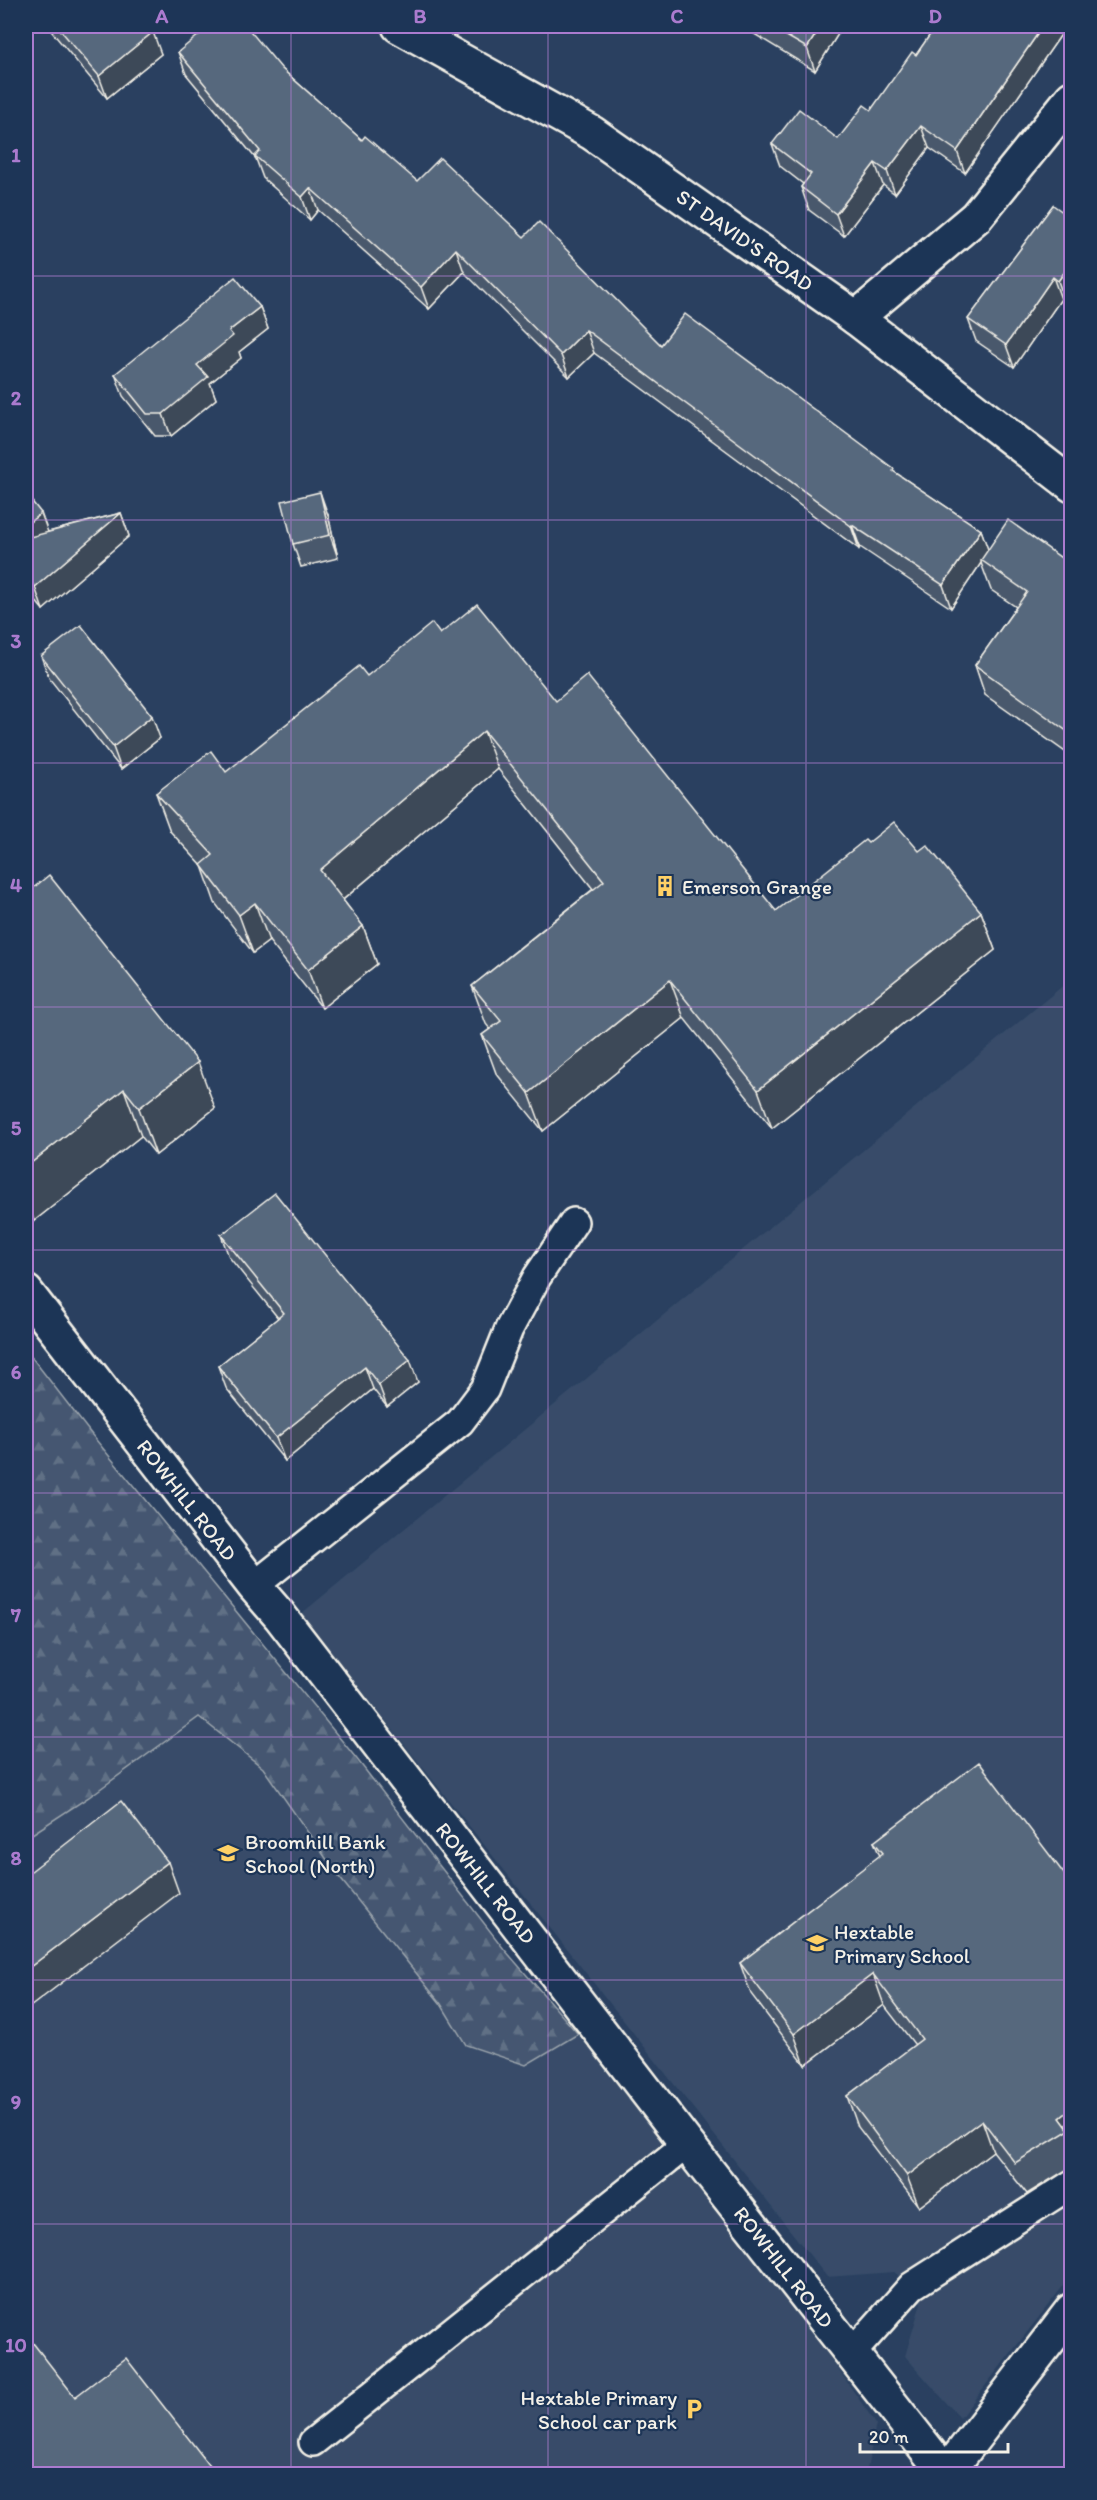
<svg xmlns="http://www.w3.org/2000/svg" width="1097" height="2500" viewBox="0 0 1097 2500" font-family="Itim,sans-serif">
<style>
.built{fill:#374c69}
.forest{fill:url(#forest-firs);stroke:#9ca4ac;stroke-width:1.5}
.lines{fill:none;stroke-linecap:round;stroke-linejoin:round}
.lane-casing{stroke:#f4f1e8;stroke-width:32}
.street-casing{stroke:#f4f1e8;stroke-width:38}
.secondary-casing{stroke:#f4f1e8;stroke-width:38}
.lane{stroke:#1d3557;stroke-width:27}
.street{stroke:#1d3557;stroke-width:33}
.secondary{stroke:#1d3557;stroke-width:33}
.wall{fill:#4a596c;stroke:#f4f1e8;stroke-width:1.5}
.shaded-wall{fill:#3c4858;stroke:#f4f1e8;stroke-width:1.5}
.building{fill:#56677d;stroke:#f4f1e8;stroke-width:1.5}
.grid{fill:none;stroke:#ab7bcf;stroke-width:1.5;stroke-opacity:0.55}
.labels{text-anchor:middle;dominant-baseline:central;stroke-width:4.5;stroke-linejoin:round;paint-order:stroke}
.street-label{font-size:21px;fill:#f4f1e8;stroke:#1d3557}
.poi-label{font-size:21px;fill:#f4f1e8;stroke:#1d3557;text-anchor:start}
.neatline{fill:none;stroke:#ab7bcf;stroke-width:2}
.grid-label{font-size:20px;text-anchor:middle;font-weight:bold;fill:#ab7bcf}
</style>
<defs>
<pattern id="forest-firs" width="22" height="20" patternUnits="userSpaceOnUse" patternTransform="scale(1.5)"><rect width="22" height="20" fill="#445771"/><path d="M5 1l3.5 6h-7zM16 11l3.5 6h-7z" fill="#607085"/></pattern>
</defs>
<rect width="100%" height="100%" fill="#2a4060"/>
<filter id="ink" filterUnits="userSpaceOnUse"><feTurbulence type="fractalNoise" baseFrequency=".0167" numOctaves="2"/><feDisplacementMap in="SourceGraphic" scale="12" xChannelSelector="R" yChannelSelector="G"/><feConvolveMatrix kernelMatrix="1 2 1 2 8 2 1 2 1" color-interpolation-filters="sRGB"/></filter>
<g filter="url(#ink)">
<g class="built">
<polygon points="1071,979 1071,2276 960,2418 905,2356 921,2303 912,2286 894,2272 827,2277 301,1614"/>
<polygon points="26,1350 92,1435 356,1758 504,1949 578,2034 827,2353 876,2424 866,2474 26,2474"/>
</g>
<polygon class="forest" points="26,1350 92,1435 356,1758 504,1949 578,2034 526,2065 466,2045 441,2004 339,1877 263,1768 199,1717 89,1797 26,1838"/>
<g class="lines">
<defs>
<g id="lane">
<polyline points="254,1586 460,1422 485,1389 509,1329 537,1277 574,1222"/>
<polyline points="852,2353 912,2286 1072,2184"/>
<polyline points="313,2442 687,2144"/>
</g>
<g id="street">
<polyline points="856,318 976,217 1072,98"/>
<polyline points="26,1292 254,1586 280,1616 687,2144 946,2474"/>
</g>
<g id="secondary">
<polyline points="399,26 592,133 856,318 1072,485"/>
<polyline points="946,2474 1072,2310"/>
</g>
</defs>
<use href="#lane" class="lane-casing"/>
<use href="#street" class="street-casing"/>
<use href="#secondary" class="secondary-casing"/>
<use href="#lane" class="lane"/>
<use href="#street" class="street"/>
<use href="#secondary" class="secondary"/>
</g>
<g class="wall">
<polygon points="47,26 147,26 161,54 107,98"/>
<polygon points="749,26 843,26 815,71 751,32"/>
<polygon points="936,26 1067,26 965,173 929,148 895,194 883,185 844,236 809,210 801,187 803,184 780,166 772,144 838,139 871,110 916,55"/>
<polygon points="178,52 282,69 362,140 417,181 524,237 661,345 896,473 981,530 988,550 1071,565 1071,756 985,695 975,665 1016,607 991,590 981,563 951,608 860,547 859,549 594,353 569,377 464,272 429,309 318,210 310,220 263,178 256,159 186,74"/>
<polygon points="1053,205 1066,303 1061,299 1014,367 976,341 968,319"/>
<polygon points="260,307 268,329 239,352 241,358 210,383 216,399 171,436 155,436 123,396 115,374"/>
<polygon points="26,494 48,532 121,513 129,536 43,610 26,589"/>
<polygon points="328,515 338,558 301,567 293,544"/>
<polygon points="440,634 556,701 776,911 868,843 919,851 981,912 995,950 772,1128 684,1018 543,1131 496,1073 482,1035 490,1029 486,1024 472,986 593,889 498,769 343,900 363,926 377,964 322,1008 269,941 253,953 215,903 202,866 170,831 156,793 226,772 367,676"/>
<polygon points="41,656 160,738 121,769 49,678"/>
<polygon points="26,894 215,1108 156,1155 141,1136 34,1221 26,1210"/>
<polygon points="221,1235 418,1382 387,1407 373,1389 285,1461 226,1388 218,1366 278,1318 229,1257"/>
<polygon points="874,1842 1071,1883 1071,2167 1027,2194 993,2151 919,2207 858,2127 847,2096 915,2045 884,2005 805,2065 751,1994 740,1963 880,1856"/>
</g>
<g class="shaded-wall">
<polygon points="821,26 843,26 815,71 807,48"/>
<polygon points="1043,26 1067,26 965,173 957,151"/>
<polygon points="153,32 161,54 107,98 99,76"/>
<polygon points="921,126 929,148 895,194 887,171"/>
<polygon points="875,163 883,185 844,236 836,214"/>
<polygon points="310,188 318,210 310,220 302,197"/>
<polygon points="456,249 464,272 429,309 421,287"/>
<polygon points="1071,263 1071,296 1066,303 1058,281"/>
<polygon points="1053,277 1061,299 1014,367 1006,345"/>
<polygon points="260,307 268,329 239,352 241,358 210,383 216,399 171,436 163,414 197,365 229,331"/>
<polygon points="586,330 594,353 569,377 561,355"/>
<polygon points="320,492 328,515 338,558 330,535"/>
<polygon points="41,513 49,535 26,554 26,525"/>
<polygon points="121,513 129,536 43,610 35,587"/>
<polygon points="852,525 860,547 859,549 851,526"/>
<polygon points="981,530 989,552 981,560 981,563 951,608 943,585"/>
<polygon points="152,716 160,738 121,769 113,747"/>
<polygon points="484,731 498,769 333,908 320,870"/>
<polygon points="255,903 269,941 253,953 239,915"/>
<polygon points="981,912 995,950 772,1128 758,1090"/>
<polygon points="363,926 377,964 322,1008 308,970"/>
<polygon points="670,980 684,1018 543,1131 529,1093"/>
<polygon points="198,1062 215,1108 156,1155 139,1108"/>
<polygon points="124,1089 141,1136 34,1221 26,1196 26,1167"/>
<polygon points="410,1360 418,1382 387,1407 379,1385"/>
<polygon points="365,1367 373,1389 285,1461 276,1438"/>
<polygon points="168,1862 179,1893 26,2010 26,1970"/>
<polygon points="873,1974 884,2005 805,2065 794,2034"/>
<polygon points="1071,2109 1071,2137 1069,2130 1060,2118"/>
<polygon points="982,2120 993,2151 919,2207 907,2176"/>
</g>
<g class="building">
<polygon points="57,26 147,26 153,32 99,76"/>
<polygon points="210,26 246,26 282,69 362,140 365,136 417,181 440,158 524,237 539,222 661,345 685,314 894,469 893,471 981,530 943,585 852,525 851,526 586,330 561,355 456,249 421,287 310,188 302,197 255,156 260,151 178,52"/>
<polygon points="769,26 821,26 807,48"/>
<polygon points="936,26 1043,26 957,151 921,126 887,171 875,163 836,214 801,187 811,174 772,144 799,109 838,139 864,105 871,110 912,52 916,55"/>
<polygon points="1053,205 1071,218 1071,263 1058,281 1053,277 1006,345 968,319"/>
<polygon points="235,277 260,307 229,331 233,336 197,365 208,377 163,414 147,414 115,374"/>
<polygon points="320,492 330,535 293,544 282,501"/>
<polygon points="26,494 41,513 26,525"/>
<polygon points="121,513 35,587 26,576 26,538"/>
<polygon points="1008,520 1071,565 1071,734 975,665 1027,592 981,560"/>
<polygon points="477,604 556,701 587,675 776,911 865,840 868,843 894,822 919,851 927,845 981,912 758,1090 670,980 529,1093 482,1035 501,1021 472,986 604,881 484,731 320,870 363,926 308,970 255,903 239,915 201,865 213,855 156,793 211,751 226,772 359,666 367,676 432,623 440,634"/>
<polygon points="81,625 152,716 113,747 41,656"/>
<polygon points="49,875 198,1062 139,1108 124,1089 26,1167 26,894"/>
<polygon points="275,1193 410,1360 379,1385 365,1367 276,1438 218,1366 284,1313 221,1235"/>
<polygon points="979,1762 1071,1883 1071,2109 1060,2118 1069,2130 1015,2163 982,2120 907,2176 847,2096 922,2039 873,1974 794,2034 740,1963 883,1853 874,1842"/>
<polygon points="121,1801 168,1862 26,1970 26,1875"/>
<polygon points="26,2334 75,2397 126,2358 217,2475 26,2475"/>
</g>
</g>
<path class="grid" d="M291,26V2474M548,26V2474M806,26V2474M26,276H1072M26,520H1072M26,763H1072M26,1007H1072M26,1250H1072M26,1493H1072M26,1737H1072M26,1980H1072M26,2224H1072"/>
<defs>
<symbol id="building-bare" viewBox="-9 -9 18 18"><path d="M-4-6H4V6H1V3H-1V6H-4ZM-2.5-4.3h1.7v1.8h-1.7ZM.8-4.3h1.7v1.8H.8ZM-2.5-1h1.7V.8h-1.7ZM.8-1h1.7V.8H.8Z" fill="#ffd166" stroke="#1d3557" stroke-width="2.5" paint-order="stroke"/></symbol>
<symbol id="school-bare" viewBox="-9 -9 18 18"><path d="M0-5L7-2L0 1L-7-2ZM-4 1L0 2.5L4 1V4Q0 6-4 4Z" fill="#ffd166" stroke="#1d3557" stroke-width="2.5" paint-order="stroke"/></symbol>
<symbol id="parking-bare" viewBox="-9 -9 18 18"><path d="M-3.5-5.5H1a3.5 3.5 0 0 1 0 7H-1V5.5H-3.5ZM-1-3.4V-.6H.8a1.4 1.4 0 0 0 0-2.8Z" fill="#ffd166" stroke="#1d3557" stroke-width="2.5" paint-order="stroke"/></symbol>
</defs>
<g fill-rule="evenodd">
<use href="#building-bare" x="650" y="871" width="30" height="30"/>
<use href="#school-bare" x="213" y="1838" width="30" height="30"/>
<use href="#school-bare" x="802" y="1928" width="30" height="30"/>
<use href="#parking-bare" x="679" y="2394" width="30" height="30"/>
</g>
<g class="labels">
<g class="street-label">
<text transform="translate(745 240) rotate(35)">ST DAVID'S ROAD</text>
<text transform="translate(187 1500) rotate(52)">ROWHILL ROAD</text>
<text transform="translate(486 1883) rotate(52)">ROWHILL ROAD</text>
<text transform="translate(784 2267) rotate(52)">ROWHILL ROAD</text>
</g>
<g class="poi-label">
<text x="682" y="886">Emerson Grange</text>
<text x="245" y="1841">Broomhill Bank<tspan x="245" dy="24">School (North)</tspan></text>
<text x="834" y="1931">Hextable<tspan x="834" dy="24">Primary School</tspan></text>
<text x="677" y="2397" text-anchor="end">Hextable Primary<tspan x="677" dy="24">School car park</tspan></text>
</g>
</g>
<rect width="1097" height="2500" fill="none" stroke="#1d3557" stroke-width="66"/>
<path d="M860 2443v9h148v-9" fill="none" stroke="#f4f1e8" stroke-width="3"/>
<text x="869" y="2443" font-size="18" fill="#f4f1e8" stroke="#1d3557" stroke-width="4.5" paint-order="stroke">20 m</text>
<rect x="33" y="33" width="1031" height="2434" class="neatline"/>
<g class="grid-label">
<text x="162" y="23">A</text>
<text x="420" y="23">B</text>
<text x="677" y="23">C</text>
<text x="935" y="23">D</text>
<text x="16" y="162">1</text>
<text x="16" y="405">2</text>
<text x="16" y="648">3</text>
<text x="16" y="892">4</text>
<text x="16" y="1135">5</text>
<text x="16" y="1379">6</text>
<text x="16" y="1622">7</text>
<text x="16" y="1865">8</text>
<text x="16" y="2109">9</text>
<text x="16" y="2352">10</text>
</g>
</svg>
